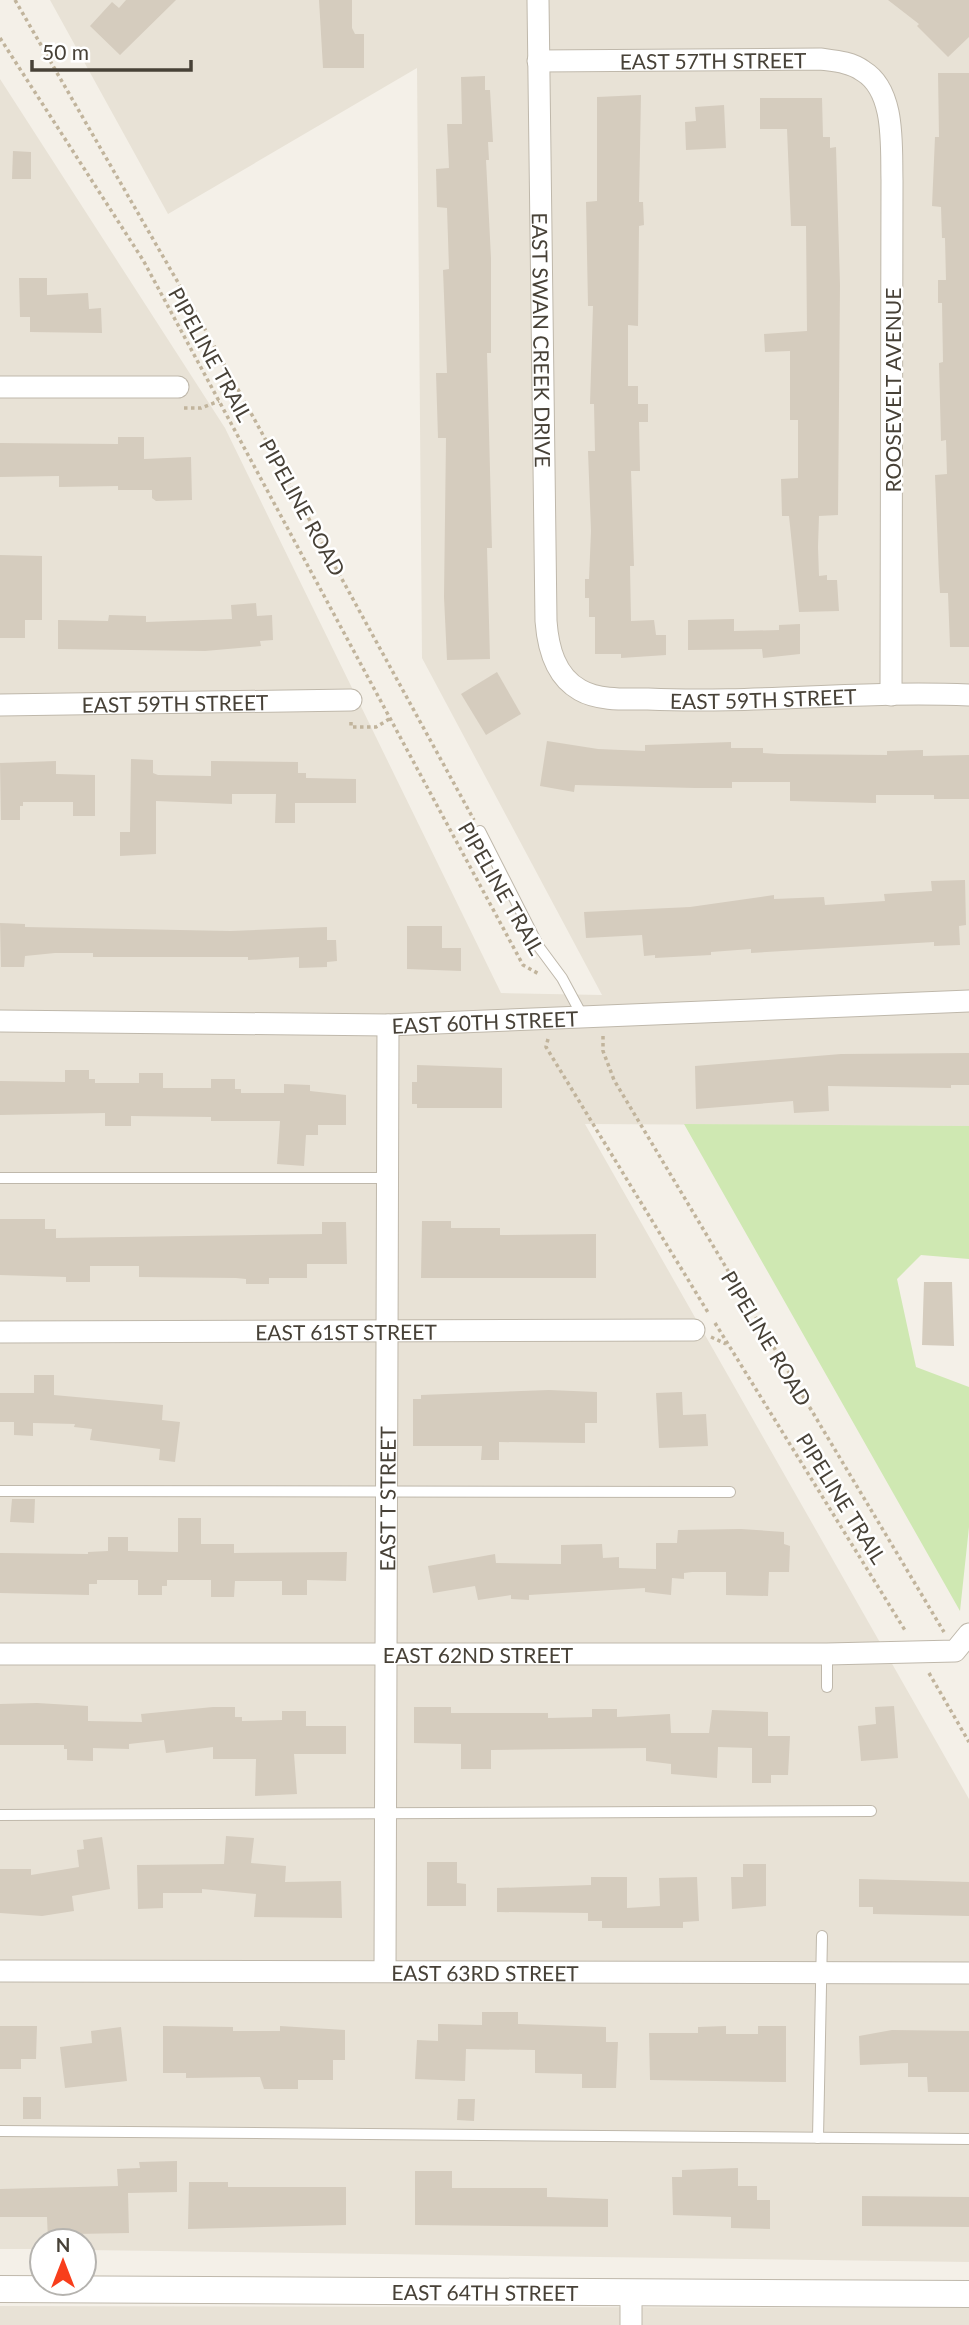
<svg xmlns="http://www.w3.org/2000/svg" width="969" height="2325" viewBox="0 0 969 2325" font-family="Lato,sans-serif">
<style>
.residential{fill:#e8e2d6}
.green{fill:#cfe8b2}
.building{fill:#d5ccbe}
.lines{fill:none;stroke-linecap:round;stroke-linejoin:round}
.service-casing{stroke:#bfb8ab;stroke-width:12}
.minor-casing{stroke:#bfb8ab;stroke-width:23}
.tertiary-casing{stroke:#bfb8ab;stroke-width:28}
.path{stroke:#c1b49c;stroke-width:3.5;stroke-dasharray:3.5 3.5;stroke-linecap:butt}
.service{stroke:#fff;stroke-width:10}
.minor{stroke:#fff;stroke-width:21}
.tertiary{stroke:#fff;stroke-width:26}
.labels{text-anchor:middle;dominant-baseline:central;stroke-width:5;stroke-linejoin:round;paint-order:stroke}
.street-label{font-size:21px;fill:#474137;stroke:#fff}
</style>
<rect width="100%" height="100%" fill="#f4f0e8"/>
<g class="residential">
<polygon points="50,0 969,0 969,1126 585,1124 969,1799 969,2262 84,2250 84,2241 42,2241 42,2249 0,2249 0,79 225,428 501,993 602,995 422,658 417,68 168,214"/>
<polygon points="0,2306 969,2308 969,2325 0,2325"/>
</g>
<polygon class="green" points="684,1124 969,1126 969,1259 921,1255 897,1279 916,1367 969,1387 969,1527 960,1611"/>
<g class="building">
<polygon points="126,0 176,0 120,55 90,26 112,2 119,8"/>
<polygon points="319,0 352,0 352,28 355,34 364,34 364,68 323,68"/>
<polygon points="888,0 969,0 969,37 948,57 917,26 919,24"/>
<polygon points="938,73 969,73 969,647 950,647 948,593 940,593 939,577 935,475 947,474 946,440 941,441 939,363 943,362 942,303 938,303 938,280 946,280 945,238 942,238 941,207 932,206 935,137 939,137"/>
<polygon points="485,76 485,90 490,90 493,142 488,142 489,160 486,160 491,258 491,353 487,353 492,548 487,548 490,659 447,660 444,597 446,438 438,438 436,373 447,373 443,270 449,269 447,208 437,207 436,169 449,168 447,124 462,124 461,77"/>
<polygon points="641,95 639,202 643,202 644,225 639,226 638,326 628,325 628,386 638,386 638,404 648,404 648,422 639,422 640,471 631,471 634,566 630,566 631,621 654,620 656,635 666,635 666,655 621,658 621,654 595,654 595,617 589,617 589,598 585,598 585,579 589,579 591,531 588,451 595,451 594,404 590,404 593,306 588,306 586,202 597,201 597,97"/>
<polygon points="760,98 822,98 823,137 830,137 830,148 836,147 840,285 838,515 819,516 818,547 819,576 827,575 827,580 837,580 839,611 799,612 789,516 782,516 781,479 798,478 798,420 790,420 790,351 765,352 764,334 807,331 806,226 791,226 787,129 760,129"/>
<polygon points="724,105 726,148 686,150 685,122 696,121 695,107"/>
<polygon points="13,151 31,152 31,179 12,179"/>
<polygon points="19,278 47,278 47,295 88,293 89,309 101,308 102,333 30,332 30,317 20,317"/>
<polygon points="118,437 144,437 144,459 191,457 192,500 156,501 152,498 152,490 118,490 118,486 59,487 59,476 0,477 0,443 118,444"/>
<polygon points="0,555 42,556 42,620 25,620 25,638 0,638"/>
<polygon points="256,603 257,616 272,615 273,640 260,641 261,646 205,651 58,649 58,620 108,621 109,615 146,616 146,622 232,619 231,605"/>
<polygon points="734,619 734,631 779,630 779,625 800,624 800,654 763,658 762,649 688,650 688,620"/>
<polygon points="497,672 521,714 486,735 461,694"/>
<polygon points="547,741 598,749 645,751 645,745 731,742 731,748 763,748 763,753 778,754 887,755 887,751 923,750 923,756 969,755 969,799 934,799 934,795 876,795 876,803 790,801 790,782 732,782 732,788 695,788 575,785 574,792 540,786"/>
<polygon points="131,759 153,760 153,773 158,775 211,776 211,761 298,762 298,773 306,773 306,778 356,779 356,803 295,803 295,823 275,823 276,794 232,794 232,804 156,801 156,854 120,856 120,832 130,832"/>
<polygon points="56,761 56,774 95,775 95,816 73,816 73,802 23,802 23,806 20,806 20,820 1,820 0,763"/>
<polygon points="965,880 966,925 959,926 960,945 934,946 934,942 751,953 751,949 711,952 711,955 655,958 655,955 644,956 642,935 586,938 584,912 690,907 774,895 774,899 824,897 825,905 885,901 884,894 932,891 931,881"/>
<polygon points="0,923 25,924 25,927 231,931 327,927 327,940 336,940 337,961 327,962 327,967 299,968 299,957 248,960 248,957 93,957 93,953 55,953 25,956 24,967 1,967"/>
<polygon points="407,926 442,926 442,948 461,948 461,971 407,969"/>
<polygon points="969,1053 969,1085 951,1085 951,1088 828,1086 829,1111 794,1113 793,1101 696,1109 695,1066 841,1054"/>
<polygon points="417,1065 502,1068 502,1108 417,1108 417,1104 412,1104 412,1082 417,1082"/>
<polygon points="65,1070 89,1070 89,1079 95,1079 95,1083 139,1083 139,1073 163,1073 163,1088 211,1088 211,1079 235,1079 235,1089 241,1089 241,1093 284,1093 284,1084 310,1085 310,1091 346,1095 346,1125 318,1125 318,1135 306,1135 304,1166 277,1164 280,1121 211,1121 211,1117 131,1116 131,1126 105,1126 105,1113 0,1115 0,1081 65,1082"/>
<polygon points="0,1219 45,1219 45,1229 56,1229 56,1238 322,1234 322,1222 346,1222 347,1264 307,1264 307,1278 269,1278 269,1284 246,1284 246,1279 236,1278 139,1277 139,1266 90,1266 90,1282 66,1282 66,1277 0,1275"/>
<polygon points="422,1221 451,1221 451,1228 500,1228 500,1235 596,1234 596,1278 421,1278"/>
<polygon points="924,1282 952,1282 954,1346 922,1345"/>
<polygon points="34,1375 54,1375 54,1395 163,1405 162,1420 180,1422 175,1462 159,1460 160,1449 90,1440 92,1429 74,1427 75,1424 33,1423 33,1436 14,1435 14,1422 0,1422 0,1393 34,1393"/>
<polygon points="549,1390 597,1392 597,1423 585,1423 585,1443 499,1442 499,1460 481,1460 482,1446 413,1446 413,1399 421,1399 421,1395"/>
<polygon points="682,1392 683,1415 706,1414 708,1446 659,1448 656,1393"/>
<polygon points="12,1499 35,1499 34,1523 10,1522"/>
<polygon points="178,1518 201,1518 201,1544 234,1544 234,1553 347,1552 346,1581 307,1580 307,1595 282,1595 282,1581 235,1581 234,1597 211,1597 211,1580 167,1580 167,1586 162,1586 162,1595 138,1595 138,1580 97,1580 97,1584 89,1584 89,1595 0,1593 0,1553 88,1554 88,1552 108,1551 108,1537 128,1537 128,1551 178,1552"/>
<polygon points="741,1529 784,1532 784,1544 790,1546 789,1572 769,1572 768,1596 726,1595 726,1572 692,1572 684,1573 684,1579 672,1578 671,1595 645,1592 645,1588 529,1595 529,1600 511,1599 511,1595 478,1600 475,1586 433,1593 428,1566 495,1554 496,1563 561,1564 561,1545 602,1544 603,1558 619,1557 619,1568 656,1569 656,1543 677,1543 678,1530"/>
<polygon points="37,1703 88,1706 88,1721 142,1722 141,1714 213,1707 235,1707 235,1717 242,1717 242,1721 282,1720 282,1711 306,1711 306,1726 346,1726 346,1754 294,1754 297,1794 255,1796 256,1759 213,1759 213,1747 166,1753 164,1740 129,1744 129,1749 93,1748 93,1761 67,1760 67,1749 64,1749 64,1745 0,1745 0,1704"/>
<polygon points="894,1706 898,1758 861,1761 858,1726 876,1724 875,1707"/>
<polygon points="414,1707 451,1707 451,1713 548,1713 548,1718 592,1717 592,1709 617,1709 617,1717 670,1714 671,1733 709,1733 712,1710 768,1712 768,1736 790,1736 788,1775 771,1775 771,1783 752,1783 752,1748 718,1747 717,1778 671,1774 671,1764 646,1761 646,1748 491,1750 491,1769 461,1769 461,1744 414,1743"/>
<polygon points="226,1836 254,1838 251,1863 286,1866 285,1882 341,1881 342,1918 254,1917 256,1894 202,1889 202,1893 163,1893 163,1908 138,1909 137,1865 224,1864"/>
<polygon points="102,1837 110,1889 72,1896 74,1911 42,1916 0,1913 0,1869 31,1869 31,1875 79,1867 77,1850 84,1849 83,1840"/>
<polygon points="427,1862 457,1862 457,1883 466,1884 466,1906 427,1906"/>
<polygon points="743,1864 766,1864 766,1906 732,1909 731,1877 743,1877"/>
<polygon points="591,1877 627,1877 627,1908 660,1906 659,1878 697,1877 699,1921 683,1922 683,1928 602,1928 602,1921 588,1921 588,1913 497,1912 497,1888 591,1885"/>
<polygon points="859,1879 969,1882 969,1916 873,1914 873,1907 859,1907"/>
<polygon points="482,2012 518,2012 518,2024 606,2027 606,2042 618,2042 616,2088 582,2088 582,2074 535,2073 535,2050 466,2049 465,2081 415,2079 417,2040 438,2041 438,2024 482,2025"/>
<polygon points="0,2026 37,2026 36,2059 21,2059 21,2069 0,2069"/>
<polygon points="163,2026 233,2027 233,2031 280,2031 280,2026 345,2030 345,2060 333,2060 333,2080 298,2080 298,2089 264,2089 260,2077 186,2078 186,2073 163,2073"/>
<polygon points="726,2026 726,2034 758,2034 758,2026 786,2026 786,2082 650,2080 649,2033 698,2033 698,2027"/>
<polygon points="121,2027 127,2081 65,2088 60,2047 92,2043 91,2031"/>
<polygon points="892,2030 969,2031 969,2092 928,2092 927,2077 908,2077 908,2063 860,2065 859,2036"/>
<rect x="23" y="2097" width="18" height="22"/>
<polygon points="458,2099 475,2099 474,2121 457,2120"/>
<polygon points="177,2161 177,2192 128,2193 129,2233 75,2234 75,2240 48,2241 47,2217 0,2217 0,2189 118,2186 117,2169 140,2168 139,2162"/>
<polygon points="738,2168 738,2186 757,2186 757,2200 770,2200 770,2229 731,2228 731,2217 673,2215 672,2177 682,2177 682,2170"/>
<polygon points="415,2171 452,2171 452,2188 547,2188 547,2197 608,2199 608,2227 415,2225"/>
<polygon points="189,2182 228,2182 228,2187 346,2187 346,2225 188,2229"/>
<polygon points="862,2196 969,2197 969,2227 862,2226"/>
</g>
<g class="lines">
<defs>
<g id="service">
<polyline points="480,831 539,947 562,978 583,1017"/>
<polyline points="0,1178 388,1178"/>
<polyline points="0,1491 730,1492"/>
<polyline points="827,1654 827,1687"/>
<polyline points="0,1815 871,1811"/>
<polyline points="0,2131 969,2139"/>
<polyline points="818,2138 822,1936"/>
</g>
<g id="minor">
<path id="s1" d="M538,0L546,621C548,648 555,676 580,690C599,701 627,699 648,699C755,704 862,690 969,695"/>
<path id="s2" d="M538,61L820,59C835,61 851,62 863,71C896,91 891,147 892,180L891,695"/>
<polyline points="0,387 178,387"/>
<path id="s3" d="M0,705L351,700"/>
<path id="s4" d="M0,1021L388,1025L969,1001"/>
<path id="s5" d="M0,1332L694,1330"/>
<path id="s6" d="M0,1654H827L955,1651L969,1634"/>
<path id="s7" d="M0,1971L969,1973"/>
<path id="s8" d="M385,1971L388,1025"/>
<polyline points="631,2293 631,2325"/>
</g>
<g id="tertiary">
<path id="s9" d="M0,2289L969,2294"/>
</g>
</defs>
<use href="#service" class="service-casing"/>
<use href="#minor" class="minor-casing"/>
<use href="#tertiary" class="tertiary-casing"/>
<g class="path">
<polyline points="15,0 206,331 474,820"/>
<polyline points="0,38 143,260 523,965 539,974"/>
<polyline points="184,408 201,408 219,401"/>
<polyline points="351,722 351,727 376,727 391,718"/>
<polyline points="603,1036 603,1051 614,1080 944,1632"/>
<polyline points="548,1039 546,1047 709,1314"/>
<polyline points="715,1323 906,1632"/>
<polyline points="711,1337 726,1344"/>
<polyline points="929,1673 969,1742"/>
</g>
<use href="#service" class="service"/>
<use href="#minor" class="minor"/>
<use href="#tertiary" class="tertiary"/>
</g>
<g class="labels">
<g class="street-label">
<text stroke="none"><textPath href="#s2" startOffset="175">EAST 57TH STREET</textPath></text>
<text stroke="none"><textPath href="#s1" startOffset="340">EAST SWAN CREEK DRIVE</textPath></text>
<text transform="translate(211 354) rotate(61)">PIPELINE TRAIL</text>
<text transform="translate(892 390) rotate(-90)">ROOSEVELT AVENUE</text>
<text transform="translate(303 507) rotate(61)">PIPELINE ROAD</text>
<text stroke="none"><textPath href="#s1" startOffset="886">EAST 59TH STREET</textPath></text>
<text stroke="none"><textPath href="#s3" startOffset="175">EAST 59TH STREET</textPath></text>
<text transform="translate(502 888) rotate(60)">PIPELINE TRAIL</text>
<text stroke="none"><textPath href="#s4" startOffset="485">EAST 60TH STREET</textPath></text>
<text stroke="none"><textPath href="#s5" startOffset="346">EAST 61ST STREET</textPath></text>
<text transform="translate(767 1338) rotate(59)">PIPELINE ROAD</text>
<text stroke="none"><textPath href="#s8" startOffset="472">EAST T STREET</textPath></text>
<text transform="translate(842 1498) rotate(58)">PIPELINE TRAIL</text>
<text stroke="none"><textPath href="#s6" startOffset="478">EAST 62ND STREET</textPath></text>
<text stroke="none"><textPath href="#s7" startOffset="485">EAST 63RD STREET</textPath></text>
<text stroke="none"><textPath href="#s9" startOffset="485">EAST 64TH STREET</textPath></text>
</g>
</g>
<g transform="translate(63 2262)"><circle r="33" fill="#ffffff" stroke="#b5b3af" stroke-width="2"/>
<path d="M0-5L12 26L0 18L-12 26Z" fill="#f83e1c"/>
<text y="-10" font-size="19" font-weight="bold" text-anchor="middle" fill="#474137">N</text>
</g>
<path d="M32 60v10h159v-10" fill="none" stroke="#474137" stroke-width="3.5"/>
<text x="42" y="60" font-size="21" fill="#474137" stroke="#ffffff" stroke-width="5" paint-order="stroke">50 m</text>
</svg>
